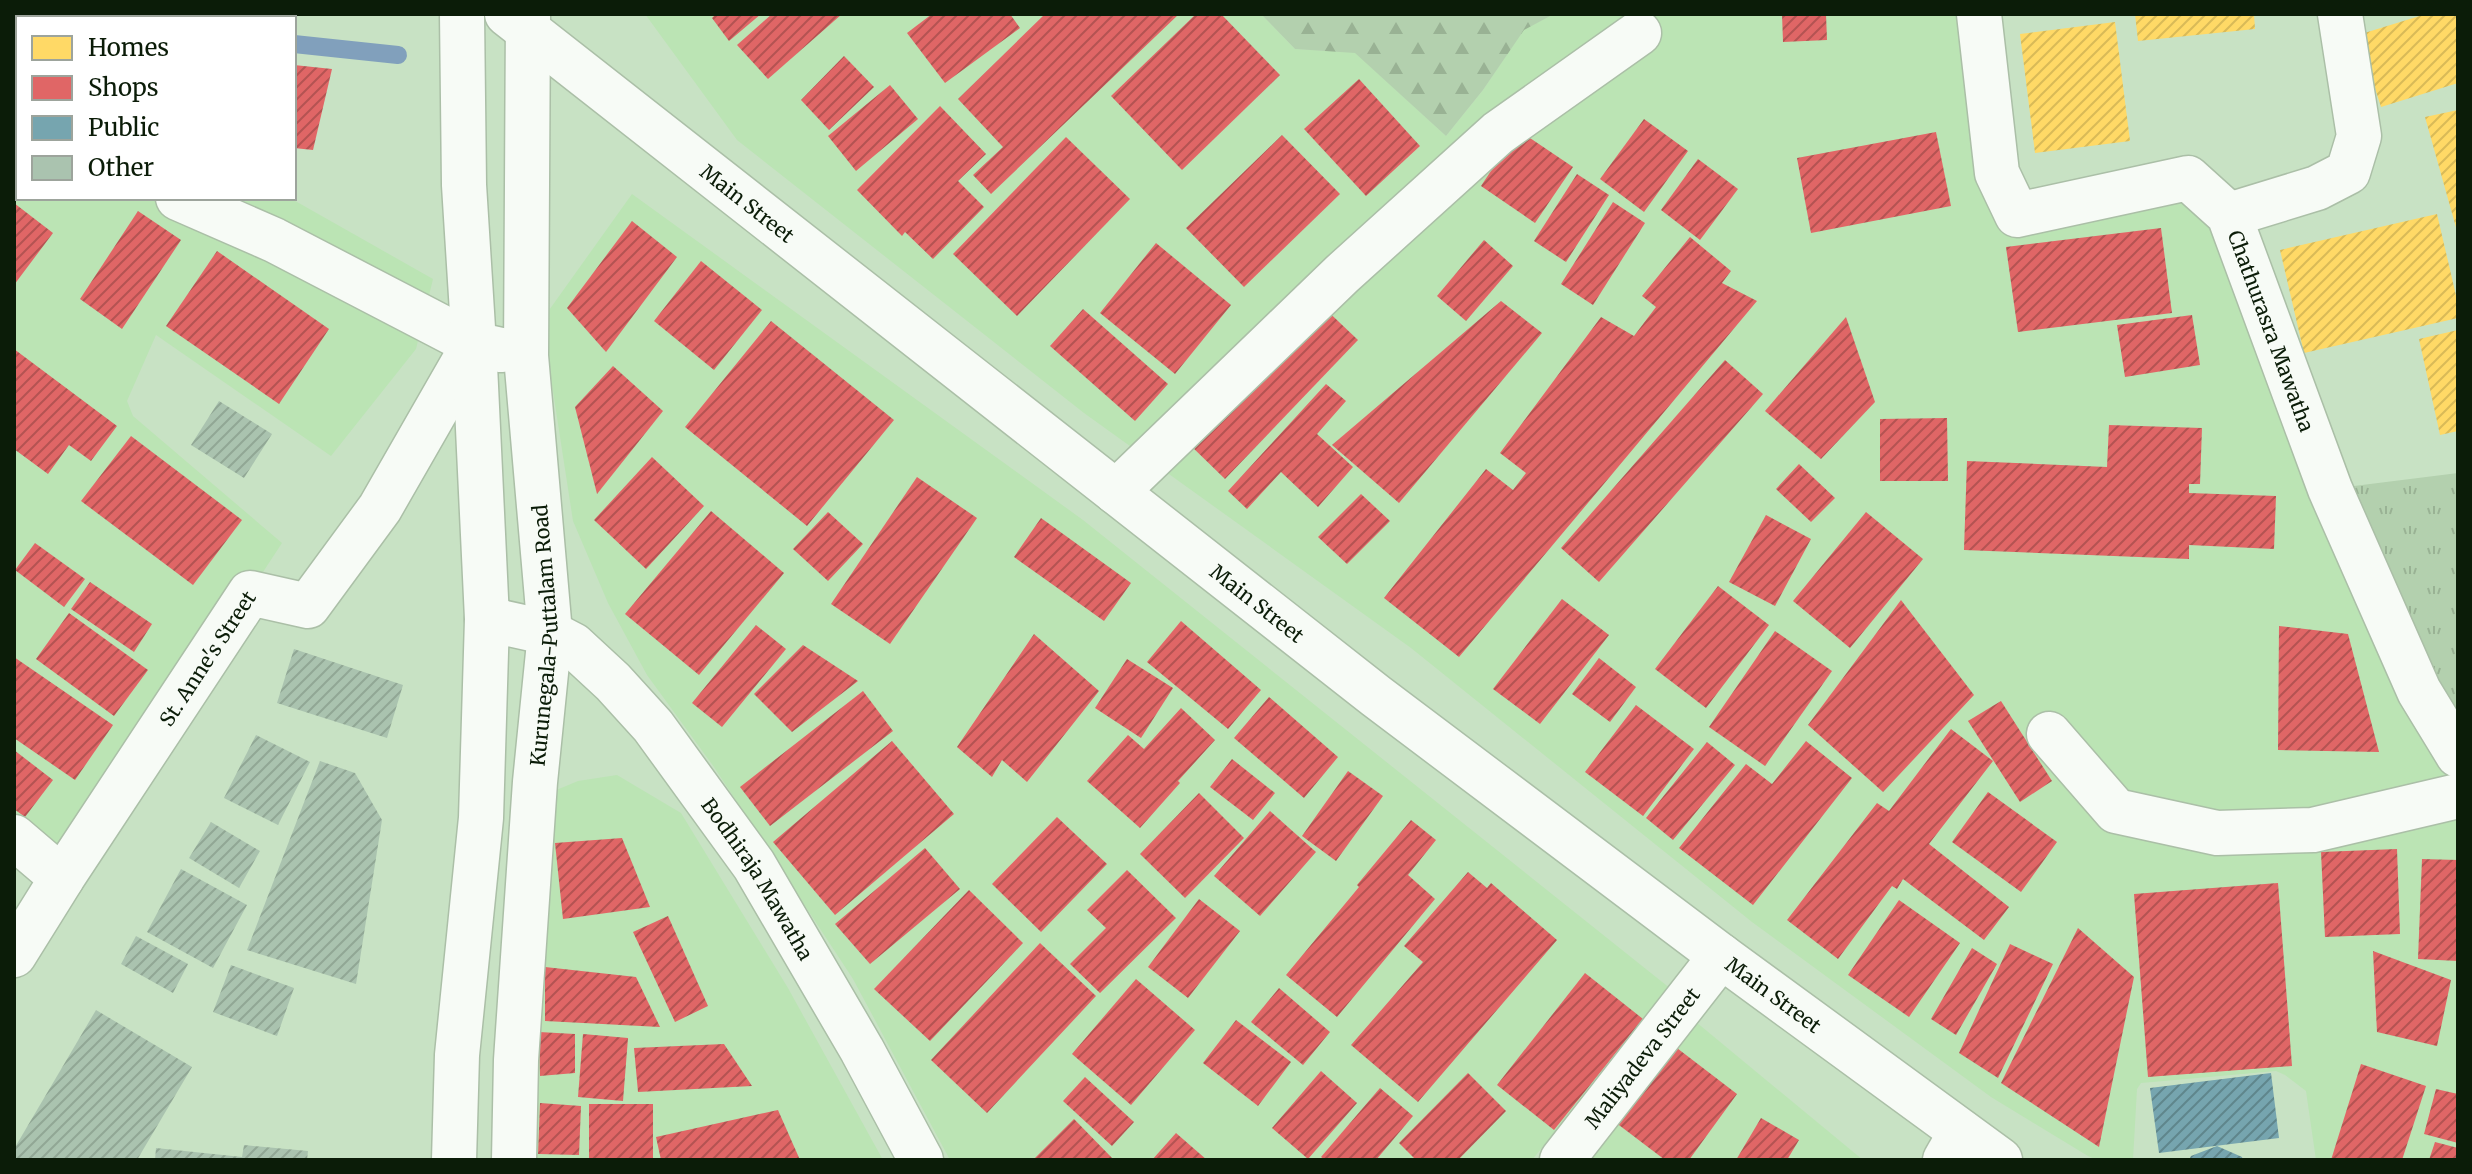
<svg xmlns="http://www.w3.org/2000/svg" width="2472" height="1174" viewBox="0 0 2472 1174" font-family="Merriweather,serif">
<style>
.built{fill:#bbe4b4}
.grass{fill:url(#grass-tufts)}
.forest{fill:url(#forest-firs)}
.homes{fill:url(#homes-hatch)}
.shops{fill:url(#shops-hatch)}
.public{fill:url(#public-hatch)}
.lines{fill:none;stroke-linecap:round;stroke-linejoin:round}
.stream{stroke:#81a0bc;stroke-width:18}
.building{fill:url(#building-hatch)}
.minor-casing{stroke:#abbfa7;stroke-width:47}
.major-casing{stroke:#abbfa7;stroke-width:47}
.highway-casing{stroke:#abbfa7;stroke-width:47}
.minor{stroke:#f7fbf6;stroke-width:44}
.major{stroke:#f7fbf6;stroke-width:44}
.highway{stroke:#f7fbf6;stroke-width:44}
.labels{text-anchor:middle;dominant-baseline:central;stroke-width:8;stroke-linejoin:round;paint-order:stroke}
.street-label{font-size:20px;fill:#0b1c08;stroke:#fff}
</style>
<defs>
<pattern id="grass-tufts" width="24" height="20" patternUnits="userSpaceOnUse" patternTransform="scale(2)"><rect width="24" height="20" fill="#b3d0ae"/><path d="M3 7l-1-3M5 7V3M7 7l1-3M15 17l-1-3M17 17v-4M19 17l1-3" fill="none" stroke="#99b294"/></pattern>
<pattern id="forest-firs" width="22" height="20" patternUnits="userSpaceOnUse" patternTransform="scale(2)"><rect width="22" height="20" fill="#b3d0ae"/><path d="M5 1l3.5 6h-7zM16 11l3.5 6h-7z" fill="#99b294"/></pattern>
<pattern id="homes-hatch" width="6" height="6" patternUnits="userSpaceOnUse" patternTransform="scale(2)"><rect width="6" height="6" fill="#ffd966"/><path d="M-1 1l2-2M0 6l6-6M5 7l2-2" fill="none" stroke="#d9ba57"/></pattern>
<pattern id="shops-hatch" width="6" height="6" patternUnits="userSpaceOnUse" patternTransform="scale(2)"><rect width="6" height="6" fill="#e06666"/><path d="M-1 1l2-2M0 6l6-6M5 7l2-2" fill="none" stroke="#b45352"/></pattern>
<pattern id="public-hatch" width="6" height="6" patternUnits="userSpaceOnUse" patternTransform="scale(2)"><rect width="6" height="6" fill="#76a5af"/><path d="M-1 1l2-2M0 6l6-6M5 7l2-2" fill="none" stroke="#5f868c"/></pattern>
<pattern id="building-hatch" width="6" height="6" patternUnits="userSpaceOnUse" patternTransform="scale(2)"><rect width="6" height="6" fill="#aac3af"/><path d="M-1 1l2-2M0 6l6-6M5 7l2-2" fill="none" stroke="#91a795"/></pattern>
</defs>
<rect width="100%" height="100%" fill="#c8e2c4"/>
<g class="built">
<polygon points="14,14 270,14 267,18 18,18 18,20 14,20"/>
<polygon points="645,14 1261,14 1295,49 1355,52 1446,136 1483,90 1524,29 1554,14 1979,14 2017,215 2188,178 2458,755 2458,1160 2316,1160 2306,1091 2285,1075 2276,1071 2141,1083 2137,1089 2133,1160 2097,1160 2088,1156 1991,1097 1752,922 1411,648 1084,413 737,140"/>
<polygon points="14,106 18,108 18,198 290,198 433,279 416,349 331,456 156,335 127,401 133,416 282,543 62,878 14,843"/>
<polygon points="632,194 1083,520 1671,989 1532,1160 950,1160 853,979 714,767 647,675 608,603 573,521 542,320"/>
<polygon points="617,775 681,813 788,988 883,1160 530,1160 554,791 578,781"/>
<polygon points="1690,1017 1863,1160 1578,1160"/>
</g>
<polygon class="grass" points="2458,473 2458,755 2330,489"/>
<polygon class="forest" points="1261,14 1554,14 1524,30 1483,90 1446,136 1355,53 1295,49"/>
<g class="homes">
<polygon points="2135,14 2254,14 2255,29 2138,41"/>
<polygon points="2426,14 2458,14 2458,83 2381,107 2358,35"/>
<polygon points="2115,22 2130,141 2035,153 2020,34"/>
<polygon points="2458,110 2458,231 2457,231 2425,117"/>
<polygon points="2437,214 2458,304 2458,318 2304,353 2280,250"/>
<polygon points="2458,330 2458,431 2440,435 2419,339"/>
</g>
<g class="shops">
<polygon points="226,14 259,14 256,18 226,16"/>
<polygon points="716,14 761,14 729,41 712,18"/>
<polygon points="772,14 842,14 768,79 737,45"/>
<polygon points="932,14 1010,14 1020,28 945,83 907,33"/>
<polygon points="1045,14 1179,14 991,194 973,175 1003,147 958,99"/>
<polygon points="1196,14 1221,14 1280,75 1182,170 1111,96"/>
<polygon points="1782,14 1826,14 1827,40 1783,42"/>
<polygon points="844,56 874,87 829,130 801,100"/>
<polygon points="294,65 332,69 313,150 294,148"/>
<polygon points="1359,79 1420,146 1366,196 1304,129"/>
<polygon points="890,85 918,119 856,171 828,136"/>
<polygon points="940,106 986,154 958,181 984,207 933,259 905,232 902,236 857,190"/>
<polygon points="1644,119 1688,151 1644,212 1600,179"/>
<polygon points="1518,130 1573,167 1535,223 1481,186"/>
<polygon points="1936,132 1951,206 1811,233 1797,158"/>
<polygon points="1282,135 1340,194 1244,287 1186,228"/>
<polygon points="1066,137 1130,199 1017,316 953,254"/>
<polygon points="1698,159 1738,189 1700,240 1661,210"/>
<polygon points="1577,174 1609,195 1566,262 1534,241"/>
<polygon points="1613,202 1645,223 1593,305 1561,284"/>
<polygon points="14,203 53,233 14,285"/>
<polygon points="138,211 181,240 122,329 80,299"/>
<polygon points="632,221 677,257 606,352 567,308"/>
<polygon points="2161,228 2172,313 2018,332 2006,247"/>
<polygon points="1690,237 1731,271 1722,283 1757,301 1459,657 1384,598 1486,469 1513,490 1526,473 1500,453 1601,317 1634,336 1656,307 1642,296"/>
<polygon points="1484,240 1513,266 1466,321 1437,296"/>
<polygon points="1156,243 1231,305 1175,374 1100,313"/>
<polygon points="217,251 329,329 279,404 166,326"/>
<polygon points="701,261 762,310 714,370 654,321"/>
<polygon points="1501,301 1542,333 1399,503 1332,445"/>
<polygon points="1319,303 1358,340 1225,479 1187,442"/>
<polygon points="1083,309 1168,384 1135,421 1050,346"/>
<polygon points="2192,315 2200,365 2125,377 2117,325"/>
<polygon points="1846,317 1875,402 1821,459 1765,411"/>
<polygon points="771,321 894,420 807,526 685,427"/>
<polygon points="14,349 117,426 91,461 69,445 48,474 14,449"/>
<polygon points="1725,360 1763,394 1599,582 1561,548"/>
<polygon points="613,366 663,411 597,494 575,407"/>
<polygon points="1326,384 1346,401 1317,434 1353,467 1318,507 1281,472 1247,509 1228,491"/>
<polygon points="1947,418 1948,481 1880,481 1880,419"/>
<polygon points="2109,425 2202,428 2200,484 2189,484 2189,493 2276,496 2274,549 2189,545 2189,559 1964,550 1967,461 2107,467"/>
<polygon points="131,436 242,520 193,585 81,501"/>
<polygon points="652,457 704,506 646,569 594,520"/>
<polygon points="1799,464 1835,498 1811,522 1776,489"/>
<polygon points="917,477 977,518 890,644 831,604"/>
<polygon points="1361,494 1390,521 1347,564 1318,537"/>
<polygon points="711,511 784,573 699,675 625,614"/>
<polygon points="828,512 863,544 828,581 793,549"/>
<polygon points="1866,512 1923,559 1850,648 1793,601"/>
<polygon points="1766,515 1811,539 1775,606 1729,582"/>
<polygon points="1041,518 1131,583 1104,621 1014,557"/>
<polygon points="35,543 85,579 64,607 15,570"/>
<polygon points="90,582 152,624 134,652 71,609"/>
<polygon points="1718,586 1769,625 1706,708 1655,669"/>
<polygon points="1562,599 1609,635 1540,724 1493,689"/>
<polygon points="1901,600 1974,695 1883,792 1808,725"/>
<polygon points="69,613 148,670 114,716 36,659"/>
<polygon points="1181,621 1261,690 1228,729 1147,662"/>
<polygon points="756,625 786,649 722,727 692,703"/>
<polygon points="2279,626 2348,634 2379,752 2278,750"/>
<polygon points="1775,631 1832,671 1765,766 1709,727"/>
<polygon points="1034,634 1099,691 1027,782 1002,760 992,777 957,747"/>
<polygon points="803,645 858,681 792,732 754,694"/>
<polygon points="14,657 113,725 75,780 14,738"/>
<polygon points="1599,658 1636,687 1610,722 1572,694"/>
<polygon points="1127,659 1173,688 1141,738 1095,708"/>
<polygon points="863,691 893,731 770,826 740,787"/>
<polygon points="1269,697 1338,757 1304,798 1234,738"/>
<polygon points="2001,701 2052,781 2020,802 1968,721"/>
<polygon points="1636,705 1694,749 1643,816 1585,772"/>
<polygon points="1181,708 1215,740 1178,781 1180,783 1140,828 1087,781 1128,735 1144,749"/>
<polygon points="1951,729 1993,761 1929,844 2009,907 1984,940 1903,879 1897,889 1892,886 1838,959 1787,920 1877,803 1889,811"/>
<polygon points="892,741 954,814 835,915 773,842"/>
<polygon points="1806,741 1852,778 1753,905 1679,848 1746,764 1772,784"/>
<polygon points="1707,742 1735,765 1673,840 1646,818"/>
<polygon points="14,750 53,780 25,817 14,809"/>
<polygon points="1232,759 1275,793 1253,820 1210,787"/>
<polygon points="1348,771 1383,796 1336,861 1302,836"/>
<polygon points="1988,792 2057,842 2021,892 1952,842"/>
<polygon points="1199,793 1244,838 1185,898 1140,854"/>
<polygon points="1270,811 1316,852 1260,916 1214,876"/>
<polygon points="1057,817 1107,864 1041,932 992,884"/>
<polygon points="1411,820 1436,840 1408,875 1435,899 1337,1017 1286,975 1359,887 1357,885"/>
<polygon points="622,838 650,907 563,919 555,843"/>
<polygon points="925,848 960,889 870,964 835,924"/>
<polygon points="2397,849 2400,934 2325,937 2321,852"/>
<polygon points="2422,859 2458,860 2458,961 2418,959"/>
<polygon points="1127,870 1176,918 1100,993 1070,964 1106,928 1087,910"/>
<polygon points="1468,872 1487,888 1491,883 1557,940 1418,1102 1351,1045 1423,962 1404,946"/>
<polygon points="2278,883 2292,1066 2148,1077 2134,894"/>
<polygon points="969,890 1023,943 930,1041 874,989"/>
<polygon points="1199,899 1240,931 1188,998 1148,967"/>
<polygon points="1899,900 1960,943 1909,1017 1848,975"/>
<polygon points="668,916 708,1006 675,1022 633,932"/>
<polygon points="2078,928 2134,977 2099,1147 2001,1083"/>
<polygon points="1040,943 1096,996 987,1113 931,1060"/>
<polygon points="2010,944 2053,964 1998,1078 1959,1053"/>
<polygon points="1972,948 1997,964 1956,1035 1931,1019"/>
<polygon points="2373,951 2451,980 2437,1046 2377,1032"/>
<polygon points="545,967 636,977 660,1027 545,1021"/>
<polygon points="1585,973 1643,1019 1554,1130 1497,1085"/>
<polygon points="1136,979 1195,1030 1131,1105 1072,1054"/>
<polygon points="1279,988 1330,1032 1303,1065 1251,1022"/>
<polygon points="1236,1020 1291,1062 1258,1106 1203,1063"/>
<polygon points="539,1032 575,1034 575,1073 540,1076"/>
<polygon points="583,1034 628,1038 623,1101 578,1097"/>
<polygon points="724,1044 752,1086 638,1092 634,1048"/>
<polygon points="1673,1045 1737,1094 1689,1160 1665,1160 1615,1122"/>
<polygon points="2361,1064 2426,1086 2402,1160 2331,1160"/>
<polygon points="1321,1071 1357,1103 1308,1159 1272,1128"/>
<polygon points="1468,1073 1506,1111 1458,1160 1416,1160 1399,1143"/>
<polygon points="1085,1077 1134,1122 1112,1146 1063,1101"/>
<polygon points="1380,1088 1413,1116 1376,1160 1325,1160 1321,1157"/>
<polygon points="2436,1089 2458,1094 2458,1143 2424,1134"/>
<polygon points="540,1103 581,1106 579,1155 538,1154"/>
<rect x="589" y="1104" width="64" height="56"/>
<polygon points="778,1110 800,1160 661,1160 656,1137"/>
<polygon points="1761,1118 1799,1140 1787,1160 1736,1160"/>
<polygon points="1074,1119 1114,1160 1033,1160"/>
<polygon points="1176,1133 1207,1160 1152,1160"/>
<polygon points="2435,1142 2458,1148 2458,1160 2429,1160"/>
</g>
<g class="public">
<polygon points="2271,1073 2279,1138 2159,1153 2150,1088"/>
<polygon points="2217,1146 2242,1157 2243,1160 2189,1160 2191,1156"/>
</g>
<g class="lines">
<g class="stream">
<polyline points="16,14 53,18"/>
<polyline points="294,44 398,55"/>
</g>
</g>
<g class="building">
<polygon points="219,401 272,434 244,478 191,445"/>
<polygon points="294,649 403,685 387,738 277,703"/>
<polygon points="256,735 310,762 278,825 224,798"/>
<polygon points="320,761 355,773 382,820 356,984 247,950"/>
<polygon points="211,822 260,851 239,888 189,858"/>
<polygon points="181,869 247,905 213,968 147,932"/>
<polygon points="136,936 188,964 173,993 121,964"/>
<polygon points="231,965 294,988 277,1036 213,1012"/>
<polygon points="96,1010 192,1067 137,1160 14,1160 14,1149"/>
<polygon points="244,1145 308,1151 307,1160 155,1160 156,1148 242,1157"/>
</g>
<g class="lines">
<defs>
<g id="minor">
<path id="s1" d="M1979,14L1997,173L2017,215L2188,178L2229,215L2330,489L2419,691L2458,755"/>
<polyline points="14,119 18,121"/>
<polyline points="178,198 274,240 474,344 501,350"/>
<polyline points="2229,215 2317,188 2348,172 2359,136 2340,14"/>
<polyline points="1116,492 1342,274 1498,133 1639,33"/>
<path id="s2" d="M487,619L550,633L573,645L613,682L653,726L754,865L862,1050L921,1160"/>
<polyline points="2049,734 2116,811 2217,833 2313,830 2458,796"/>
<polyline points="14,837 62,878"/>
<path id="s3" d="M14,955L62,878L250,593L308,606L380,508L474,344"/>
<path id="s4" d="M1562,1160L1721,956"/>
<polyline points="1945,1160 1961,1132"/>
</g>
<g id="major">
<path id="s5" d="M507,14L1376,696L1721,956L2000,1160"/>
</g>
<g id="highway">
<polyline points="454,1160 457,1055 481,818 487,619 474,344 464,185 462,14"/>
<path id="s6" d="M514,1160L516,1060L535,782L550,633L526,356L528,14"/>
</g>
</defs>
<use href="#minor" class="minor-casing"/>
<use href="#major" class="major-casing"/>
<use href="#highway" class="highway-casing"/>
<use href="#minor" class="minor"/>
<use href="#major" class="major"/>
<use href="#highway" class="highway"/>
</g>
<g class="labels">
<g class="street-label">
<text stroke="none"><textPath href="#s5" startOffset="306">Main Street</textPath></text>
<text stroke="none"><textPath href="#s1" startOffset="560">Chathurasra Mawatha</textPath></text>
<text stroke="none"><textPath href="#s5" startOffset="954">Main Street</textPath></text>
<text stroke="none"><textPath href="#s6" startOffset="526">Kurunegala-Puttalam Road</textPath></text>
<text stroke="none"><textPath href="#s3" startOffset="354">St. Anne's Street</textPath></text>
<text stroke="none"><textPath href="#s2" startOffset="390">Bodhiraja Mawatha</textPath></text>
<text stroke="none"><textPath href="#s5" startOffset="1602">Main Street</textPath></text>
<text stroke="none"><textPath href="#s4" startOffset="130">Maliyadeva Street</textPath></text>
</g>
</g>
<rect width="2472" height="1174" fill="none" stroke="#0b1c08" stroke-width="32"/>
<rect x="16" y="16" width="280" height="184" fill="#ffffff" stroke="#9da49c" stroke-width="2"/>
<rect x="32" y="36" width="40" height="24" fill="#ffd966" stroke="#9da49c" stroke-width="2"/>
<text x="88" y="56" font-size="24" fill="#0b1c08">Homes</text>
<rect x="32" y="76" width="40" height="24" fill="#e06666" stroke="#9da49c" stroke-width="2"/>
<text x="88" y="96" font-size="24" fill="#0b1c08">Shops</text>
<rect x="32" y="116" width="40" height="24" fill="#76a5af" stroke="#9da49c" stroke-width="2"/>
<text x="88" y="136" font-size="24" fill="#0b1c08">Public</text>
<rect x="32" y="156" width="40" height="24" fill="#aac3af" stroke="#9da49c" stroke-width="2"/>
<text x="88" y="176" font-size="24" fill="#0b1c08">Other</text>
</svg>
